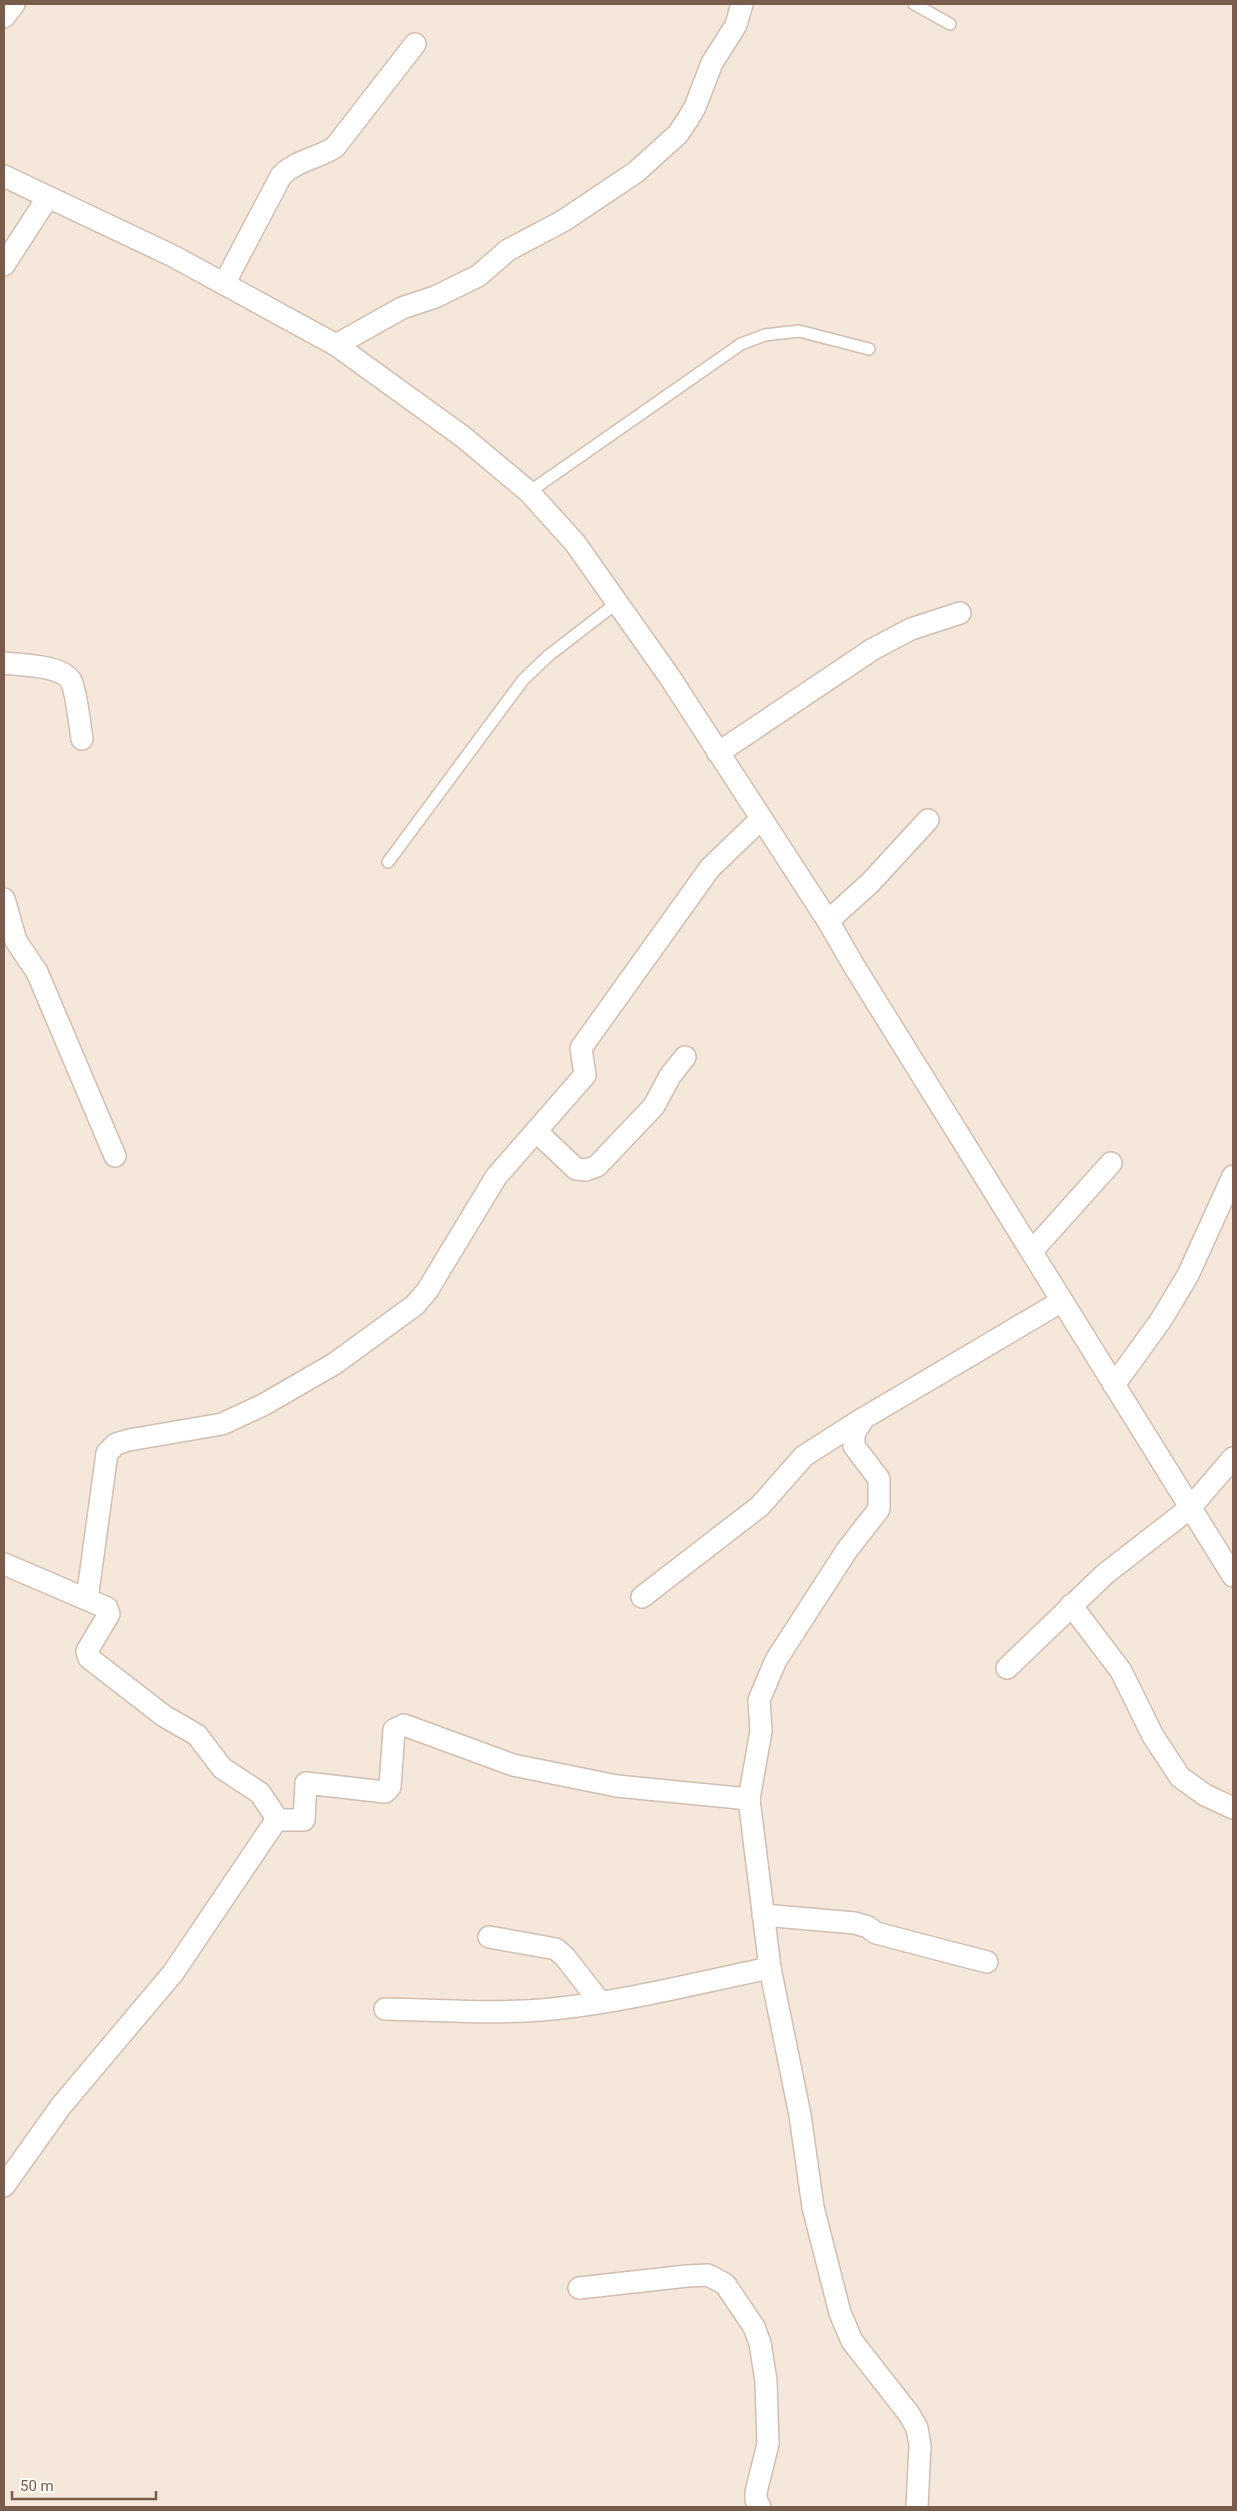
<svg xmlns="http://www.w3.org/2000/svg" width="1237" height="2511" viewBox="0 0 1237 2511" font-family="Roboto,sans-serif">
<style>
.residential{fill:#f5e8da}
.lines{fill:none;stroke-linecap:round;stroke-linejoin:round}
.service-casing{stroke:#d1beb0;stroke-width:14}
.minor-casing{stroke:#d1beb0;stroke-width:24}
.service{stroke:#fff;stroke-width:11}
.minor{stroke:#fff;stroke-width:21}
</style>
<rect width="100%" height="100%" fill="#fdf6ec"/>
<rect class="residential" x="4" y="4" width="1229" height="2503"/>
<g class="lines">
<defs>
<g id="service">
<polyline points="914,4 950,24"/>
<polyline points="529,492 741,344 765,335 799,331 869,349"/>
<polyline points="388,862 523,680 548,656 618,602"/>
</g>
<g id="minor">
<polyline points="4,17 14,4"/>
<polyline points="4,176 173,256 336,345 462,436 529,492 575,543 669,676 828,921 854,966 1233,1576"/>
<polyline points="4,265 48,197"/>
<path d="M224,284L281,176C296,160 317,159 335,147L415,44"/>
<polyline points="336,345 402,308 435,297 478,276 508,250 563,221 636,172 678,134 688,119 695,107 712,63 736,25 742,4"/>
<path d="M4,663C21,665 62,665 71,681C76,690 80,726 82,739"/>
<polyline points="718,753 873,649 911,629 960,613"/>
<polyline points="4,899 16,941 37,972 115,1156"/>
<polyline points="828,921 870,883 928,820"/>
<polyline points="536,1131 576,1169 586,1170 597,1166 654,1106 670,1076 685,1057"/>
<polyline points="1032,1251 1111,1163"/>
<polyline points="1114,1385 1161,1320 1188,1275 1233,1176"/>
<polyline points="4,1564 107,1608 109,1614 87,1651 89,1658 164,1716 197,1735 222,1768 260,1793 278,1820 304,1820 306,1783 385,1792 390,1787 394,1730 404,1725 513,1765 617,1786 749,1799"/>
<polyline points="642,1597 760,1506 804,1456 862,1419"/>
<polyline points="87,1599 107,1453 116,1444 129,1440 222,1424 263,1405 334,1364 415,1305 427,1291 496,1177 585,1075 581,1048 710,868 760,820"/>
<polyline points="1071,1605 1121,1671 1153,1736 1180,1777 1205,1795 1233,1808"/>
<polyline points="1007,1668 1105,1574 1190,1508 1233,1458"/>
<polyline points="763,1915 855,1923 868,1927 876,1933 987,1962"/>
<polyline points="489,1937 556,1949 565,1957 600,2002"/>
<path d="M385,2009C437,2010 490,2014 541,2010C617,2004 695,1983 770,1968"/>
<polyline points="4,2186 61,2106 173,1973 277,1819"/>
<polyline points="579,2288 687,2276 708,2275 725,2284 754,2327 760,2343 766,2381 768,2444 756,2492 756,2500 760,2507"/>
<polyline points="917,2507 920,2445 917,2428 909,2414 852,2341 840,2313 813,2207 800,2115 770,1968 749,1799 761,1731 759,1700 776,1660 847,1550 879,1509 879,1479 854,1446 854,1434 864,1418 1062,1301"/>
</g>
</defs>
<use href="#service" class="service-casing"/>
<use href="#minor" class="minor-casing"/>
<use href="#service" class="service"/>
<use href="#minor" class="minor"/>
</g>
<rect width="1237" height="2511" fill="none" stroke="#7a5c4d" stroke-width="10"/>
<path d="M12 2491v8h144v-8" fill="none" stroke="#7a5c4d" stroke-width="2.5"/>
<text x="20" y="2491" font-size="15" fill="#7a5c4d" stroke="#fffaf3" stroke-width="4" paint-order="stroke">50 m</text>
</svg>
